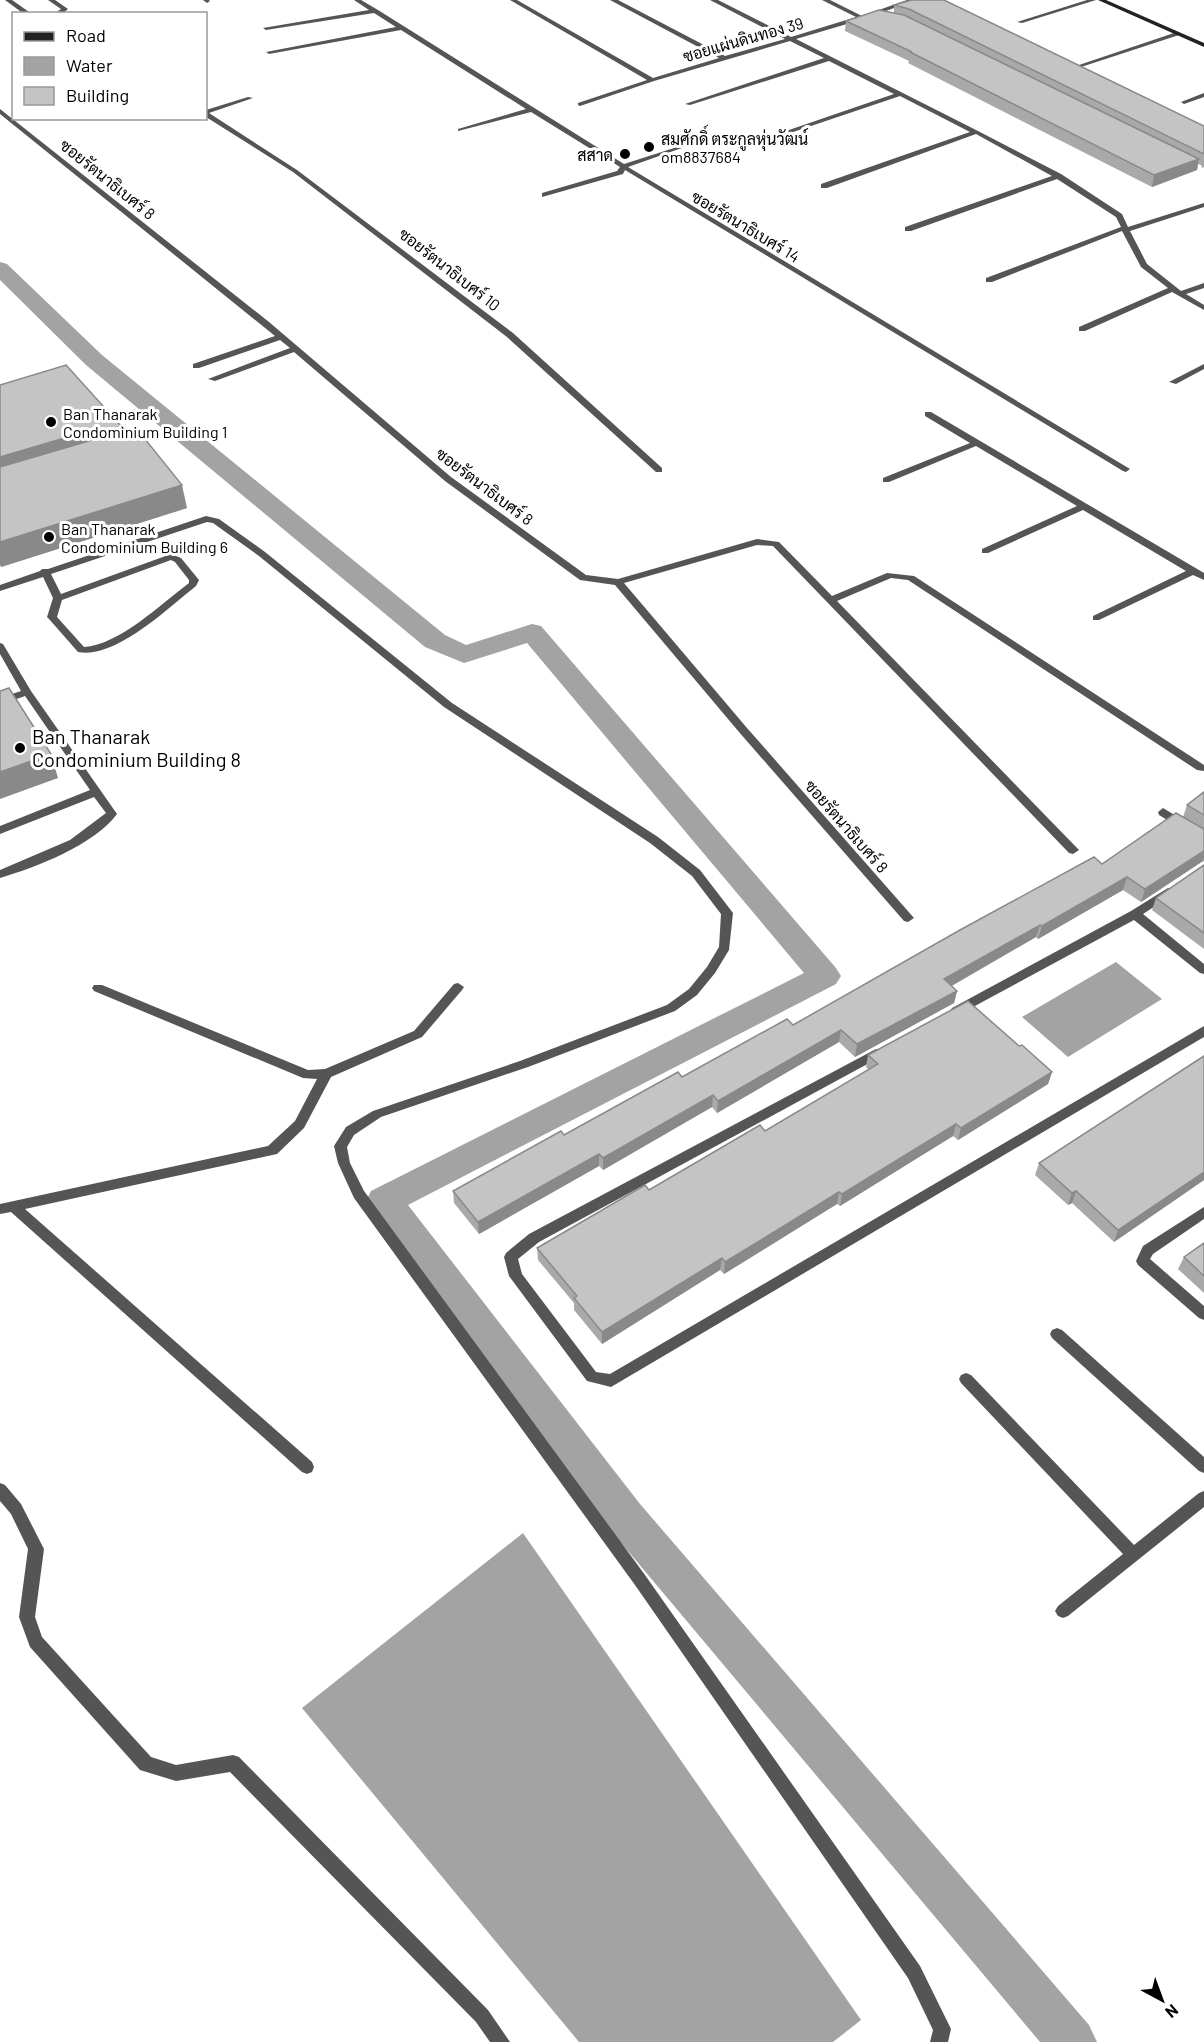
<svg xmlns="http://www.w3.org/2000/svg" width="1204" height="2042" viewBox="0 0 1204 2042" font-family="Barlow,Sarabun,sans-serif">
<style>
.water{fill:#a3a3a3}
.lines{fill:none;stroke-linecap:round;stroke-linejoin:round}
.canal{fill:#a3a3a3;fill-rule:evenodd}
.lane{fill:#555;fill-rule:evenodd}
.street{fill:#555;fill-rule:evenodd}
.secondary{fill:#222;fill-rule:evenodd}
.wall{fill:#a9a9a9}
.shaded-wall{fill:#898989}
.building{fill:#c4c4c4;stroke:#898989;stroke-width:1.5}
.poi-dot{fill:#000;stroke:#fff;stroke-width:2}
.labels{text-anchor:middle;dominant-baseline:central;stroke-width:6;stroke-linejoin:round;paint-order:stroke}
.far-street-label{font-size:16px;fill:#000;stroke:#fff}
.far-poi-label{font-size:16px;fill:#000;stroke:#fff;text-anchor:start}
.poi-label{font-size:20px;fill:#000;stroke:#fff;text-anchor:start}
</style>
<rect width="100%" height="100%" fill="#fff"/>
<g class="water">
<polygon points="1116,962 1162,999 1068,1057 1022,1017"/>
<polygon points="523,1533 861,2020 833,2042 579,2042 302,1708"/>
</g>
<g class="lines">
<polygon class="canal" points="0,262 7,264 102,355 445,635 466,645 532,624 541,626 836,968 841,976 836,984 408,1205 640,1504 1089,2025 1097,2042 1040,2042 612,1532 371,1211 366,1201 371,1191 804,973 527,643 464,663 425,647 86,365 0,280"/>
<g class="lane">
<path d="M206,516L219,519L265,552L452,703L658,837L700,870L733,913L729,950L715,973L697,995L675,1011L528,1067L381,1117L354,1135L347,1147L350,1163L364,1191L645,1575L920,1966L951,2029L948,2042H930L933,2030L908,1978L635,1585L354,1198L338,1163L334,1146L346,1127L373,1111L520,1061L667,1005L689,989L707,967L719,947L721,914L692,876L650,843L444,707L259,556L213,523L207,522L51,574L61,594L171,554L181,558L199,580L196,586C168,608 116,659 78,652L49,619L47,617L53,598L43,577L0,591V585L40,571L42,569H48ZM171,560L175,562L189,580V583C161,604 119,645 84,647L57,617L62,600Z"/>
<path d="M0,643L3,644L31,691L117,814C94,845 37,867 0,878V870L70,840L106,813L94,797L0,834V826L90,790L25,696L0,705V698L21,691L0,654Z"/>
<polygon points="458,983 464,987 462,990 422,1037 331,1077 304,1128 277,1154 25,1209 312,1462 314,1467 312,1472 307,1474 302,1472 11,1212 0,1214 0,1204 268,1146 295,1121 317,1079 303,1078 94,991 92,988 94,985 102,985 308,1070 325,1069 414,1031 454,984"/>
<polygon points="0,1483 5,1485 21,1504 44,1549 35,1617 42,1637 151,1757 176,1765 233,1755 239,1757 488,2010 510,2042 490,2042 476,2022 230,1772 176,1781 140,1770 30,1647 19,1617 28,1549 11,1514 0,1501"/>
</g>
<g class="street">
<polygon points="5,0 12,0 32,14 24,14"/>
<polygon points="48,0 55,0 68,9 62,14 54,14 61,9"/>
<polygon points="203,0 209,0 210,1 207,3"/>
<polygon points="354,0 361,0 378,10 624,164 696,141 696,143 628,167 1130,469 1126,472 1123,471 625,170 623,174 542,197 542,193 617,171 620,167 531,112 458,131 458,129 526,109 401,30 269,54 266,52 396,27 374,13 266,30 263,28 369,10"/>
<polygon points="510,0 517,0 653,78 719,58 610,0 618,0 725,56 785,39 710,0 718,0 791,37 856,17 822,0 830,0 862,16 907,0 916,0 864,19 796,39 978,131 1061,174 1122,214 1128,227 1204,203 1204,207 1130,231 1147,264 1181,291 1204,283 1204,288 1186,294 1204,305 1204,310 1172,292 1085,331 1079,331 1079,327 1168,288 1141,267 1122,231 992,282 986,282 986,278 1121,227 1116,217 1057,179 911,231 905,231 905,227 1052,176 976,134 827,188 821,188 821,184 970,132 900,96 749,147 745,147 745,145 894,94 829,61 690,105 685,104 824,58 790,41 654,81 580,106 578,105 578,103 647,80"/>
<polygon points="1087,0 1096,0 1022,23 1017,22"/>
<polygon points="1177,32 1180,34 1179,35 1081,67 1076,66"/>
<polygon points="1204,93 1204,97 1184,104 1181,102"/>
<polygon points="248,97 253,98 209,113 297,170 513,333 662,468 662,472 656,472 507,337 293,172 206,117 206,110"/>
<polygon points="0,109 269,322 451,477 586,575 618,579 757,539 779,542 832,596 887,573 914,576 1204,765 1204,771 1197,770 908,580 891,578 837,601 1079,850 1073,854 1069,853 773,546 757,545 624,583 747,728 914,918 908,922 904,921 739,732 615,585 580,580 445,481 294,352 215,381 208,379 290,348 280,340 199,368 193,368 193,364 275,336 0,114"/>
<polygon points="1204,364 1204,369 1176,384 1169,382"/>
<polygon points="925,412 931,412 1204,573 1204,580 1193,575 1099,620 1093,620 1093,616 1186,571 1083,510 988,553 982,553 982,549 1077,506 976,446 889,482 883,482 883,478 970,443 925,416"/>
<polygon points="1163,808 1204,833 1204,842 1159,815 1158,812"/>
<polygon points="1168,888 1172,889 1174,892 1172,895 1143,914 1204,964 1204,974 1200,973 1134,920 960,1014 952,1014 950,1011 952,1008 1131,911"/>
<polygon points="1204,1026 1204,1037 611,1387 587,1381 509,1276 504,1257 506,1253 529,1234 876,1049 884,1049 886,1052 884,1055 539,1242 518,1259 522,1274 596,1372 610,1374"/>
<polygon points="1204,1207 1204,1219 1153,1254 1150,1259 1204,1306 1204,1320 1199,1318 1138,1265 1136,1261 1143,1246"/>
<polygon points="1057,1328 1062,1330 1204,1457 1204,1473 1199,1471 1052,1338 1050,1334 1052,1330"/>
<polygon points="966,1373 971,1375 1134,1545 1199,1493 1204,1491 1204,1507 1068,1616 1063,1618 1058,1616 1055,1611 1058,1606 1123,1554 961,1383 959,1379 961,1375"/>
</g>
<polygon class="secondary" points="1098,0 1106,0 1204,43 1204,47"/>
</g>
<g class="wall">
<polygon points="912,0 1204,126 1204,167 1202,168 1201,165 1198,164 1197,170 1152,187 908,63 909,61 845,31 846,21 894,13 894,5"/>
<polygon points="66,365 187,508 1,567 0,565 0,385"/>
<polygon points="1204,792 1204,862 1203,861 1141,902 1123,890 1038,939 1036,937 952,986 957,991 954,1003 855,1057 839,1042 717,1113 712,1107 603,1170 599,1166 479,1234 454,1203 453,1191 682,1077 793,1025 1102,864 1183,817 1187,805"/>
<polygon points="1204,865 1204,949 1152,910 1156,898"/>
<polygon points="1019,1046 1052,1072 1048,1084 958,1140 953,1136 840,1206 837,1204 724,1274 720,1270 602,1344 574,1310 574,1303 538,1260 537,1248 649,1190 765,1131 869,1070 866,1067 868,1055"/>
<polygon points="1204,1056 1204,1180 1114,1242 1072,1203 1068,1205 1035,1175 1039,1163"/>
<polygon points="1204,1243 1204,1293 1178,1269 1184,1257"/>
</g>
<g class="shaded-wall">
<polygon points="1199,159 1197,170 1152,187 1154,175"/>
<polygon points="98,428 103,451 0,483 0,457"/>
<polygon points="182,485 187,508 1,567 0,563 0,542"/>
<polygon points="51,754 58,778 0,799 0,772"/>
<polygon points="1204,851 1204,858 1203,861 1141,902 1145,889"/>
<polygon points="1127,877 1123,890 1038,939 1042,926"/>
<polygon points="1040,925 1036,937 942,991 944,979"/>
<polygon points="957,991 954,1003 855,1057 857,1044"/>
<polygon points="841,1030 839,1042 717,1113 718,1101"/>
<polygon points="1052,1072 1048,1084 958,1140 961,1128"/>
<polygon points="713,1095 712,1107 603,1170 603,1158"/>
<polygon points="956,1124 953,1136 840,1206 842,1194"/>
<polygon points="599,1154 599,1166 479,1234 478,1222"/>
<polygon points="1204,1172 1204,1180 1114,1242 1118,1230"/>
<polygon points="1076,1191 1072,1203 1068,1205 1072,1193"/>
<polygon points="839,1192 837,1204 724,1274 725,1262"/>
<polygon points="722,1258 720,1270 602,1344 602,1332"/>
</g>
<g class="building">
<polygon points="912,0 944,0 1204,126 1204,154 909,9 894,5"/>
<polygon points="879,10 904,15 1199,159 1154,175 910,52 912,52 846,21"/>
<polygon points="66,365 131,437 141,434 182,485 0,542 0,467 102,437 105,432 98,428 0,457 0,385"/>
<polygon points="9,688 51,754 0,772 0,691"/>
<polygon points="1204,792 1204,815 1187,805"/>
<polygon points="1176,813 1204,829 1204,851 1145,889 1127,877 1042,926 1040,925 944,979 957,991 857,1044 841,1030 718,1101 713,1095 603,1158 599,1154 478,1222 453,1191 561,1131 564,1135 678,1072 682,1077 787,1019 793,1025 960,930 1094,857 1102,864"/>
<polygon points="1204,865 1204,933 1156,898"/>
<polygon points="968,1001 1019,1046 1022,1045 1052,1072 961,1128 956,1124 842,1194 839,1192 725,1262 722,1258 602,1332 574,1298 577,1296 537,1248 645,1185 649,1190 760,1125 765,1131 878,1064 868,1055"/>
<polygon points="1204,1056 1204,1172 1118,1230 1076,1191 1072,1193 1039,1163"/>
<polygon points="1204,1243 1204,1276 1184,1257"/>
</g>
<g class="poi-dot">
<circle cx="649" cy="147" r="6"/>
<circle cx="625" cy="154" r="6"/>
<circle cx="51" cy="422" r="6"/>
<circle cx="49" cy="537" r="6"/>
<circle cx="20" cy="748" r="6"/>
</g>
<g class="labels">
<g class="far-street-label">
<text transform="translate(743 39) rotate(-16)">ซอยแผ่นดินทอง 39</text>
<text transform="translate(108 179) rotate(39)">ซอยรัตนาธิเบศร์ 8</text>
<text transform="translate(746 226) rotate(31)">ซอยรัตนาธิเบศร์ 14</text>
<text transform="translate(450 269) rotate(38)">ซอยรัตนาธิเบศร์ 10</text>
<text transform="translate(485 486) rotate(37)">ซอยรัตนาธิเบศร์ 8</text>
<text transform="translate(847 826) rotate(49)">ซอยรัตนาธิเบศร์ 8</text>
</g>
<g class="far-poi-label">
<text x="661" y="138">สมศักดิ์ ตระกูลหุ่นวัฒน์<tspan x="661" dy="18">om8837684</tspan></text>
<text x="613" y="154" text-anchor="end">สสาด</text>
<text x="63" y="413">Ban Thanarak<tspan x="63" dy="18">Condominium Building 1</tspan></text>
<text x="61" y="528">Ban Thanarak<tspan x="61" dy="18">Condominium Building 6</tspan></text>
</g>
<g class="poi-label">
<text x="32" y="736">Ban Thanarak<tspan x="32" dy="23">Condominium Building 8</tspan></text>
</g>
</g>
<rect x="12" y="12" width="195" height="108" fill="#ffffff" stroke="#999999" stroke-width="1.5"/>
<rect x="24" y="32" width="30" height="9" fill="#222222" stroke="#999999" stroke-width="1.5"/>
<text x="66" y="42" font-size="18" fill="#000000">Road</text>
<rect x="24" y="57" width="30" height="18" fill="#a3a3a3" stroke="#999999" stroke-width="1.5"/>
<text x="66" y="72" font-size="18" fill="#000000">Water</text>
<rect x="24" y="87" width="30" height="18" fill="#c4c4c4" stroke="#999999" stroke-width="1.5"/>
<text x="66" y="102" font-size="18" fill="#000000">Building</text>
<g transform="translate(1162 2000) rotate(139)" stroke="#ffffff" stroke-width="4.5" paint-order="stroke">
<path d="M0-4.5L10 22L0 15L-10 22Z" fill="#000000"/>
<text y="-9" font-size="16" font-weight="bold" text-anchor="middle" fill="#000000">N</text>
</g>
</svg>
